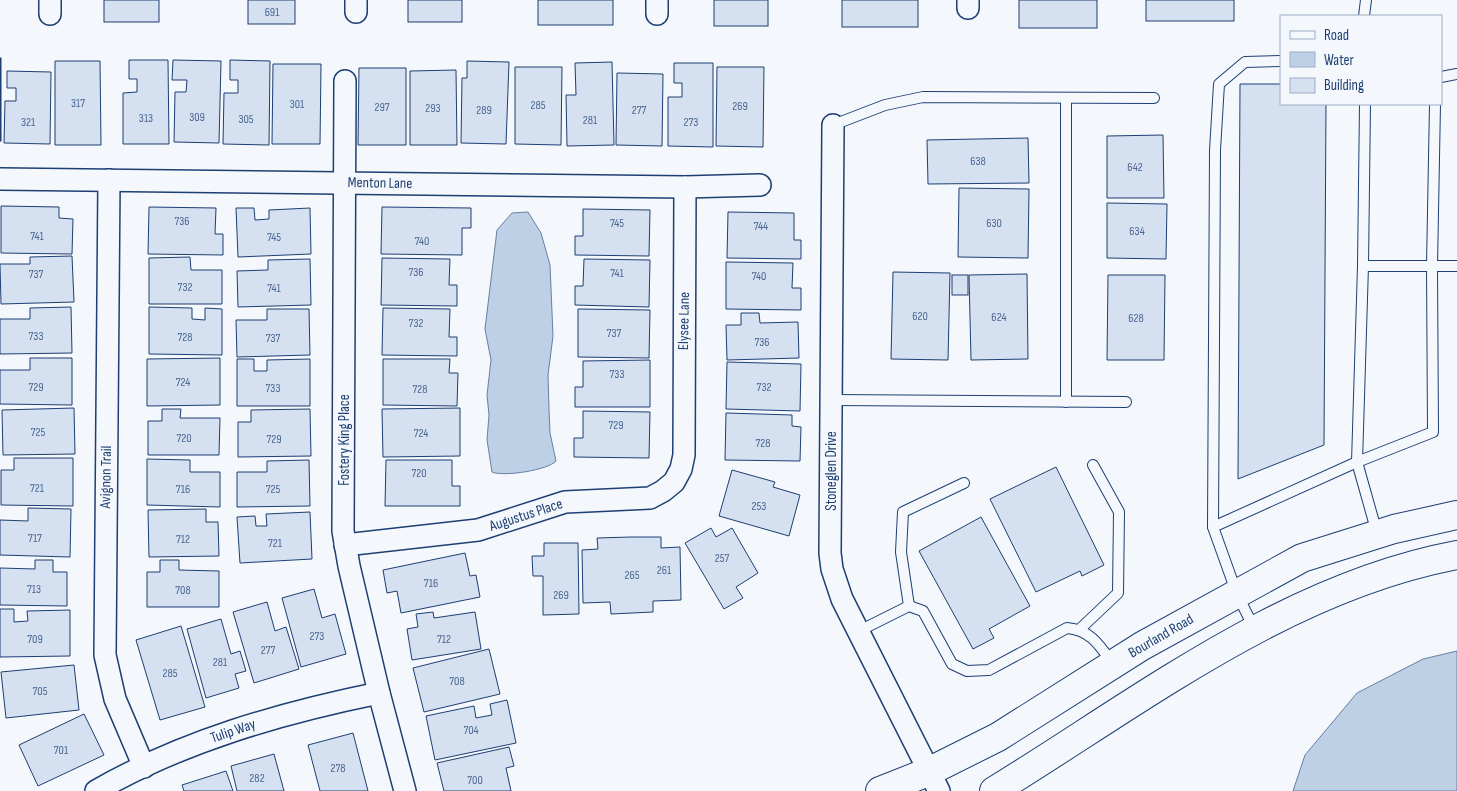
<svg xmlns="http://www.w3.org/2000/svg" width="1457" height="791" viewBox="0 0 1457 791" font-family="'Sofia Sans Condensed',sans-serif">
<style>
.water{fill:#bed0e5;stroke:#687fa3}
.building{fill:#d5e0f0;stroke:#1d3f73}
.lines{fill:none;stroke-linecap:round;stroke-linejoin:round}
.lane-casing{stroke:#1d3f73;stroke-width:12}
.street-casing{stroke:#1d3f73;stroke-width:24}
.secondary-casing{stroke:#1d3f73;stroke-width:30}
.lane{stroke:#f4f7fb;stroke-width:10}
.street{stroke:#f4f7fb;stroke-width:21}
.secondary{stroke:#f4f7fb;stroke-width:28}
.labels{text-anchor:middle;dominant-baseline:central;stroke-width:4;stroke-linejoin:round;paint-order:stroke}
.number-label{font-size:12px;fill:#4b6792}
.street-label{font-size:15px;fill:#1d3f73;stroke:#f4f7fb}
</style>
<rect width="100%" height="100%" fill="#f4f7fb"/>
<g class="water">
<path d="M528,212L541,233L550,265L553,336L548,375L549,409L550,433L556,461C548,470 504,477 492,472L487,440L489,415L487,395L491,360L485,329L497,230L512,213Z"/>
<polygon points="1457,651 1457,791 1293,791 1305,755 1357,693 1423,659"/>
</g>
<g class="building">
<rect x="104" y="0" width="55" height="22"/>
<rect x="248" y="0" width="47" height="24"/>
<rect x="408" y="0" width="54" height="22"/>
<rect x="538" y="0" width="75" height="25"/>
<rect x="714" y="0" width="54" height="26"/>
<rect x="842" y="0" width="76" height="27"/>
<rect x="1019" y="0" width="78" height="28"/>
<rect x="1146" y="0" width="88" height="21"/>
<rect x="0" y="58" width="1" height="83"/>
<polygon points="129,60 168,60 169,144 123,144 123,93 137,92 137,79 129,79"/>
<polygon points="173,60 221,61 219,143 174,142 175,92 186,92 187,80 172,80"/>
<polygon points="230,60 270,61 269,145 223,144 224,93 238,93 238,80 230,80"/>
<polygon points="55,61 100,61 101,145 55,145"/>
<polygon points="467,61 509,62 506,144 461,143 462,78 467,78"/>
<polygon points="612,62 614,145 567,146 566,95 576,95 575,63"/>
<polygon points="674,63 713,63 713,147 668,146 668,97 682,97 682,83 674,83"/>
<polygon points="273,64 321,64 320,144 272,144"/>
<polygon points="515,67 562,67 561,145 515,144"/>
<polygon points="717,67 764,67 763,147 716,146"/>
<polygon points="359,68 406,68 406,145 358,145"/>
<polygon points="456,70 457,145 410,145 410,71"/>
<polygon points="7,71 51,72 50,144 4,143 5,101 16,101 16,88 7,88"/>
<polygon points="617,73 663,74 662,146 616,145"/>
<polygon points="1240,84 1281,84 1281,104 1326,104 1324,445 1238,479"/>
<polygon points="1163,135 1164,198 1107,198 1107,136"/>
<polygon points="1028,138 1029,183 928,184 927,140"/>
<polygon points="959,188 1029,189 1028,258 958,257"/>
<polygon points="1107,203 1167,204 1166,259 1107,258"/>
<polygon points="1,206 59,207 59,218 73,219 72,254 1,253"/>
<polygon points="149,207 216,208 215,234 223,234 223,255 148,254"/>
<polygon points="382,207 471,208 471,228 462,228 462,255 381,254"/>
<polygon points="236,208 254,208 255,220 269,219 269,210 310,208 311,254 238,257"/>
<polygon points="583,209 650,210 649,256 575,255 575,236 583,236"/>
<polygon points="728,212 794,213 794,240 801,240 801,259 727,258"/>
<polygon points="72,256 74,302 1,304 0,264 30,264 30,257"/>
<polygon points="190,257 191,270 222,270 222,304 149,304 149,258"/>
<polygon points="382,258 450,259 449,285 457,285 457,306 381,305"/>
<polygon points="310,259 311,305 238,307 237,271 268,270 268,260"/>
<polygon points="584,259 650,260 649,307 575,305 575,286 583,286"/>
<polygon points="726,262 793,263 792,288 801,288 801,310 726,309"/>
<polygon points="893,272 950,273 948,360 891,359"/>
<polygon points="1027,274 1028,359 971,360 969,275"/>
<rect x="952" y="275" width="16" height="20"/>
<polygon points="1108,275 1165,275 1164,360 1107,360"/>
<polygon points="71,307 72,353 0,354 0,319 30,319 30,308"/>
<polygon points="149,307 192,308 192,319 205,320 205,308 222,309 222,355 149,354"/>
<polygon points="383,308 450,309 449,337 457,337 457,356 382,355"/>
<polygon points="267,309 309,309 310,355 237,357 236,320 267,320"/>
<polygon points="578,309 650,310 649,358 578,357"/>
<polygon points="741,313 759,313 760,323 798,322 799,358 727,360 726,325 741,325"/>
<polygon points="30,358 72,358 72,405 0,404 0,370 30,370"/>
<polygon points="220,358 220,405 147,406 147,359"/>
<polygon points="237,359 254,359 254,371 267,371 267,360 310,359 310,406 237,406"/>
<polygon points="383,359 450,359 449,373 458,373 457,406 383,405"/>
<polygon points="650,360 650,407 575,407 575,387 583,387 583,361"/>
<polygon points="727,362 801,364 800,411 726,409"/>
<polygon points="74,408 75,454 3,455 2,410"/>
<polygon points="460,408 460,456 383,457 382,409"/>
<polygon points="162,409 181,409 180,418 220,418 219,455 148,455 148,421 162,421"/>
<polygon points="310,409 311,456 238,457 238,422 251,422 251,410"/>
<polygon points="583,411 650,412 649,458 574,457 574,438 583,438"/>
<polygon points="726,413 792,415 792,426 801,427 800,461 725,460"/>
<polygon points="14,458 73,458 73,506 1,505 1,470 14,470"/>
<polygon points="147,459 190,460 190,472 220,472 220,507 147,505"/>
<polygon points="309,460 310,506 237,507 237,472 267,472 267,461"/>
<polygon points="386,460 452,460 452,486 460,486 460,506 385,506"/>
<polygon points="1056,467 1104,565 1082,576 1080,571 1036,592 990,499"/>
<polygon points="732,470 775,482 773,487 800,495 789,536 719,516"/>
<polygon points="28,508 71,509 70,557 0,555 0,520 28,521"/>
<polygon points="206,509 206,522 218,522 219,556 149,557 148,510"/>
<polygon points="310,512 312,559 240,563 237,517 255,516 256,526 267,526 266,514"/>
<polygon points="981,517 1030,606 989,629 994,638 973,649 919,551"/>
<polygon points="711,528 716,537 732,528 758,573 736,587 743,598 724,609 685,543"/>
<polygon points="631,537 661,537 661,548 680,547 681,600 653,601 653,612 611,614 610,602 583,603 582,550 598,549 597,538"/>
<polygon points="544,543 578,543 579,614 543,615 543,576 533,576 532,556 544,556"/>
<polygon points="465,553 470,576 476,575 480,597 401,613 397,591 387,593 383,570"/>
<polygon points="35,560 53,560 53,572 67,572 67,606 0,605 0,568 35,569"/>
<polygon points="160,560 179,560 179,570 219,571 219,607 147,607 147,572 160,572"/>
<polygon points="314,589 322,618 335,614 346,654 301,667 282,598"/>
<polygon points="267,602 275,631 286,627 299,669 254,683 233,612"/>
<polygon points="0,609 14,609 14,622 28,621 27,611 70,610 70,656 0,657"/>
<polygon points="433,612 434,618 475,612 481,649 412,660 407,629 418,627 416,614"/>
<polygon points="221,619 231,654 240,651 246,671 235,674 239,688 206,698 187,629"/>
<polygon points="181,626 205,707 160,720 136,640"/>
<polygon points="489,649 500,694 424,712 413,668"/>
<polygon points="74,665 79,710 6,718 1,672"/>
<polygon points="507,700 516,743 435,760 426,716 474,706 476,718 492,715 490,704"/>
<polygon points="84,714 104,755 38,786 19,745"/>
<polygon points="353,733 368,791 320,791 308,745"/>
<polygon points="509,747 514,766 506,768 511,791 444,791 437,763"/>
<polygon points="274,754 284,791 237,791 231,766"/>
<polygon points="226,771 233,791 184,791 182,785"/>
</g>
<g class="lines">
<defs>
<g id="lane">
<polyline points="1364,16 1366,0"/>
<polyline points="1441,77 1457,74"/>
<polyline points="1066,99 1066,402"/>
<polyline points="1365,104 1363,266 1357,462 1377,533"/>
<polyline points="1435,104 1432,266 1457,266"/>
<polyline points="833,125 885,105 923,97 1154,98"/>
<polyline points="831,400 1126,402"/>
<polyline points="1213,527 1215,150 1219,84 1245,62 1281,61"/>
<polyline points="909,606 901,552 903,512 964,483"/>
<polyline points="1254,628 1237,594 1213,527 1357,462 1433,432 1432,266 1363,266"/>
<polyline points="1080,629 1118,593 1119,512 1093,465"/>
<path d="M859,631L909,606L923,611L952,664L967,671L989,670L1067,628C1091,630 1100,646 1113,664"/>
</g>
<g id="street">
<polyline points="968,8 968,0"/>
<polyline points="356,12 356,0"/>
<polyline points="50,14 50,0"/>
<polyline points="657,14 657,0"/>
<polyline points="345,81 343,531 349,566 379,693 405,791"/>
<polyline points="833,125 830,553 832,569 842,599 939,791"/>
<polyline points="0,179 685,187 760,185"/>
<polyline points="109,180 105,655 115,699 144,767"/>
<polyline points="345,545 478,530 565,502 650,498 663,491 674,482 681,469 684,455 685,187"/>
<path d="M96,791C183,741 281,713 379,693"/>
</g>
<g id="secondary">
<polyline points="880,791 928,772 998,737 1142,646 1302,558 1394,529 1457,515"/>
<path d="M994,791C1139,702 1286,587 1457,555"/>
</g>
</defs>
<use href="#lane" class="lane-casing"/>
<use href="#street" class="street-casing"/>
<use href="#secondary" class="secondary-casing"/>
<use href="#lane" class="lane"/>
<use href="#street" class="street"/>
<use href="#secondary" class="secondary"/>
</g>
<g class="labels">
<g class="number-label">
<text x="272" y="12">691</text>
<text x="78" y="103">317</text>
<text x="297" y="104">301</text>
<text x="538" y="105">285</text>
<text x="740" y="106">269</text>
<text x="382" y="107">297</text>
<text x="433" y="108">293</text>
<text x="484" y="110">289</text>
<text x="639" y="110">277</text>
<text x="197" y="117">309</text>
<text x="146" y="118">313</text>
<text x="246" y="119">305</text>
<text x="590" y="120">281</text>
<text x="28" y="122">321</text>
<text x="691" y="122">273</text>
<text x="978" y="161">638</text>
<text x="1135" y="167">642</text>
<text x="182" y="221">736</text>
<text x="617" y="223">745</text>
<text x="994" y="223">630</text>
<text x="761" y="226">744</text>
<text x="1137" y="231">634</text>
<text x="37" y="236">741</text>
<text x="274" y="237">745</text>
<text x="422" y="241">740</text>
<text x="416" y="272">736</text>
<text x="617" y="273">741</text>
<text x="36" y="274">737</text>
<text x="759" y="276">740</text>
<text x="185" y="287">732</text>
<text x="274" y="288">741</text>
<text x="920" y="316">620</text>
<text x="999" y="317">624</text>
<text x="1136" y="318">628</text>
<text x="416" y="323">732</text>
<text x="614" y="333">737</text>
<text x="36" y="336">733</text>
<text x="185" y="337">728</text>
<text x="273" y="338">737</text>
<text x="762" y="342">736</text>
<text x="617" y="374">733</text>
<text x="183" y="382">724</text>
<text x="36" y="387">729</text>
<text x="764" y="387">732</text>
<text x="273" y="388">733</text>
<text x="420" y="389">728</text>
<text x="616" y="425">729</text>
<text x="38" y="432">725</text>
<text x="421" y="433">724</text>
<text x="184" y="438">720</text>
<text x="274" y="439">729</text>
<text x="763" y="443">728</text>
<text x="419" y="473">720</text>
<text x="37" y="488">721</text>
<text x="183" y="489">716</text>
<text x="273" y="489">725</text>
<text x="759" y="506">253</text>
<text x="35" y="538">717</text>
<text x="183" y="539">712</text>
<text x="275" y="543">721</text>
<text x="722" y="558">257</text>
<text x="664" y="570">261</text>
<text x="632" y="575">265</text>
<text x="431" y="583">716</text>
<text x="34" y="589">713</text>
<text x="183" y="590">708</text>
<text x="561" y="595">269</text>
<text x="317" y="636">273</text>
<text x="35" y="639">709</text>
<text x="444" y="639">712</text>
<text x="268" y="650">277</text>
<text x="220" y="662">281</text>
<text x="170" y="673">285</text>
<text x="457" y="681">708</text>
<text x="40" y="691">705</text>
<text x="471" y="730">704</text>
<text x="61" y="750">701</text>
<text x="338" y="768">278</text>
<text x="257" y="778">282</text>
<text x="475" y="780">700</text>
</g>
<g class="street-label">
<text transform="translate(380 183) rotate(1)">Menton Lane</text>
<text transform="translate(684 321) rotate(-89)">Elysee Lane</text>
<text transform="translate(344 440) rotate(-90)">Fostery King Place</text>
<text transform="translate(831 471) rotate(-90)">Stoneglen Drive</text>
<text transform="translate(106 477) rotate(-89)">Avignon Trail</text>
<text transform="translate(526 515) rotate(-18)">Augustus Place</text>
<text transform="translate(1161 636) rotate(-30)">Bourland Road</text>
<text transform="translate(233 731) rotate(-19)">Tulip Way</text>
</g>
</g>
<rect x="1280" y="15" width="162" height="90" fill="#f4f7fb" stroke="#9eadc5"/>
<rect x="1290" y="31" width="25" height="8" fill="#f4f7fb" stroke="#9eadc5"/>
<text x="1324" y="40" font-size="15" fill="#1d3f73">Road</text>
<rect x="1290" y="52" width="25" height="15" fill="#bed0e5" stroke="#9eadc5"/>
<text x="1324" y="65" font-size="15" fill="#1d3f73">Water</text>
<rect x="1290" y="78" width="25" height="15" fill="#d5e0f0" stroke="#9eadc5"/>
<text x="1324" y="90" font-size="15" fill="#1d3f73">Building</text>
</svg>
